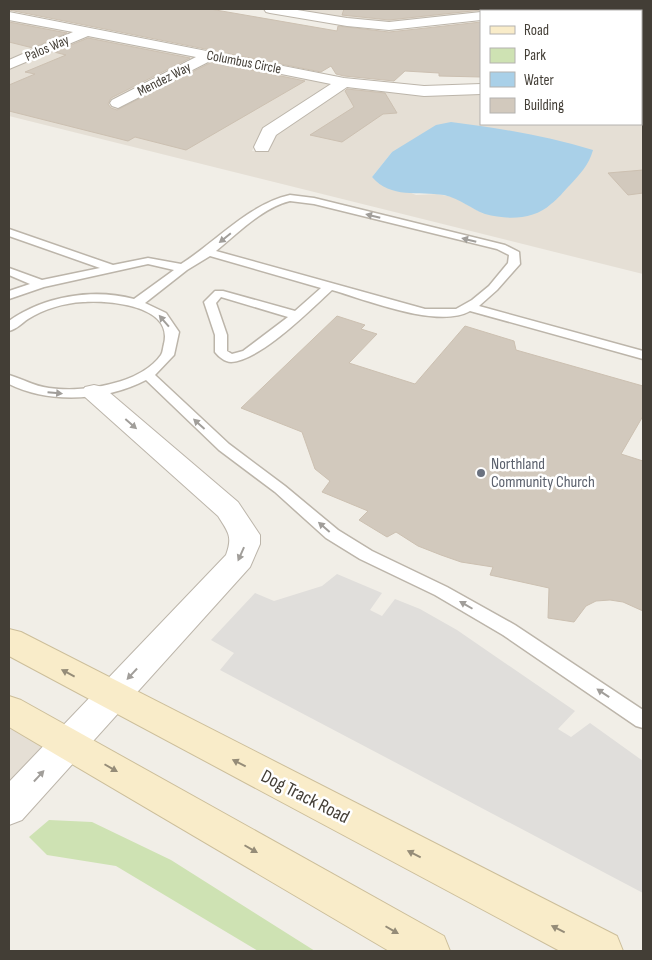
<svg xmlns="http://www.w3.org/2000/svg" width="652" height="960" viewBox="0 0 652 960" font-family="'Sofia Sans Condensed',sans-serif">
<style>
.residential{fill:#e5dfd5;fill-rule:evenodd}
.green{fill:#cee2b3}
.parking{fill:#e0dedb}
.water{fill:#a9d0e8}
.building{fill:#d2c9bd;stroke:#ccc0b1}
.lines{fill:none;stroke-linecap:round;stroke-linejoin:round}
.service-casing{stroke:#bcb5aa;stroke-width:3}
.minor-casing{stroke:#bcb5aa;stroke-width:2}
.secondary-casing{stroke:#ccbe9a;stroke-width:2}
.service{fill:#fff;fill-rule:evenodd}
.minor{fill:#fff;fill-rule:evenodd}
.secondary{fill:#f9ecc9;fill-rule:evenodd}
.oneway{fill:#a19e9a}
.oneway2{fill:#958c78}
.worship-dot{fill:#6b7280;stroke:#fff;stroke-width:2}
.labels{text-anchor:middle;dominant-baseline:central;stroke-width:5;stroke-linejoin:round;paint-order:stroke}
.far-street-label{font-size:14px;fill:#433e36;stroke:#fff}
.worship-label{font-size:16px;fill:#5b616d;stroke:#fff;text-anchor:start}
.near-street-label{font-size:19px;fill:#433e36;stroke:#fff}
</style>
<rect width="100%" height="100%" fill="#f1eee7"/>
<g class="residential">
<polygon points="284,9 488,9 490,11 481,11 481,14 389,23 350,20"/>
<polygon points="501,9 643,9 643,56 641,56 641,11 503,11"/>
<polygon points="9,19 76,33 9,61"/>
<path d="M86,35L199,57L107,104L119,107L211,59L334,83L262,130L252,151H269L277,132L347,86L481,92V124H641V61L643,62V274L9,116V68ZM392,152L484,214L453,197L437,194L416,195L372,177Z"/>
<polygon points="9,710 68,743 9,808"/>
</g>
<polygon class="green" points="49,820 92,822 171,860 315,951 258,951 116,866 47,855 29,837"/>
<polygon class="parking" points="337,574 382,593 370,610 382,616 395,599 420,609 457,630 575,711 558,729 571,737 590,723 643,761 643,893 220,670 234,653 211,640 255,593 274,601 322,586"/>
<path class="water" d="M451,122C499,128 547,136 593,150C589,165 580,174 570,185C564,191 558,199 551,204C534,220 507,220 485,214C471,209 461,199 444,195C418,191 391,199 372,177L392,152L436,125Z"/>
<g class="building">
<polygon points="9,9 210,9 337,31 338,26 389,32 481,22 481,77 439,76 439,73 405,71 394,81 344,76 336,74 331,66 321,72 9,10"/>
<polygon points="344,9 481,9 481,10 389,20 342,15"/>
<polygon points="9,22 67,33 33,48 9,42"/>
<polygon points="88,38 190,58 111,98 108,104 111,108 117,110 212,62 305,81 186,150 135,137 128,141 9,111 9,85 35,74 25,72 66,55 54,52"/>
<polygon points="347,89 385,93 397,113 383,114 342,142 310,135 354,107 345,91"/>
<polygon points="643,170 643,193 628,195 608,173"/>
<polygon points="337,316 365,325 361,329 377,334 349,363 415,384 465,326 514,341 516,350 643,386 643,416 621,454 643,461 643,611 623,602 610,600 596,601 586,606 574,622 548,618 549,588 490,575 493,567 461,562 441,555 418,546 396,532 387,537 359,520 368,511 322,492 330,481 315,469 302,432 241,408"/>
</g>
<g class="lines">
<defs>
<path id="service" d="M290,195L314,198L505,245L519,252L520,264L497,290L479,306L643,351V359L470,311C438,329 367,300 332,290C309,311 261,360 231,362C225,362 218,356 215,352V335L204,302L215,291H223L295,311L321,288L210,256L187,270L145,303L166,313L179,332L174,355L155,375L229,444L285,486L338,530L372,551L447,587L515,625L643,710V728L636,726L503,635L435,595L360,559L326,538L275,492L219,450L146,380C106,401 49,404 9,384V375C23,379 33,386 49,388C82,393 141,384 161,355C163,352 163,347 164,344C174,305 108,300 83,302C64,303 44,309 28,319C22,323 17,329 9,331V321C44,296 93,288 134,299L174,270L148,264L44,287L9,299V291L30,284L9,275V268L42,280L100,268L9,236V229L113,265L148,258L181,264C216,242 249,204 290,195ZM290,201L314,204L497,249L509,255L508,263L489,286L472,300L456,309H425L216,251C238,233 262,208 290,201ZM221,297L288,317L243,351L232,354L227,351V335L216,303Z"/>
<g id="minor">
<polygon points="264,9 291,9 347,18 389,22 481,12 481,20 389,30 347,26 270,13 266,12"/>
<polygon points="9,12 344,78 424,86 481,84 481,94 424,96 347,87 276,135 268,151 256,151 254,147 263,128 331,84 212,60 118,108 112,106 110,103 112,100 196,57 88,36 9,69 9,60 73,32 9,20"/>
<rect x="641" y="55" width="2" height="8"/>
<path d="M94,385L103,387L238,502L260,535V544L250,567L22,820L9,825V782L226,555C233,536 228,532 218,516L85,397L82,392L85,387Z"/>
</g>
<g id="secondary">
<polygon points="9,629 21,632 617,936 623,951 560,951 9,656"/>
<polygon points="9,696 21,700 444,936 450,951 389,951 9,727"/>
</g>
</defs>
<use href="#service" class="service-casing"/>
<use href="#minor" class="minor-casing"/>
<use href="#secondary" class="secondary-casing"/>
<use href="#service" class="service"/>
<use href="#minor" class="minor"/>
<use href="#secondary" class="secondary"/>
</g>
<defs><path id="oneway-solid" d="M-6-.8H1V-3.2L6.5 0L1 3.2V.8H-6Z" transform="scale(1.25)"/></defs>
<g class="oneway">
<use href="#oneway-solid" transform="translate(373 216) rotate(-166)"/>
<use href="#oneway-solid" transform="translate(225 238) rotate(141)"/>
<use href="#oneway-solid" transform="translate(469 240) rotate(-166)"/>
<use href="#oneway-solid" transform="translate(164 321) rotate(-131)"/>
<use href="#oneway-solid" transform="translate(55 393) rotate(5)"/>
<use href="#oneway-solid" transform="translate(131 424) rotate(41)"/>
<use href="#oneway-solid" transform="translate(199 424) rotate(-138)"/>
<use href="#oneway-solid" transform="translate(324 527) rotate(-139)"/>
<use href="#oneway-solid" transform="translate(241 554) rotate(114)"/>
<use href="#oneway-solid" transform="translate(466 605) rotate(-150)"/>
<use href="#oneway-solid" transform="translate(132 674) rotate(133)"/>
<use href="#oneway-solid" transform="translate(603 693) rotate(-146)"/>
<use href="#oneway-solid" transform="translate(39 776) rotate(-47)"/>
</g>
<g class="oneway2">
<use href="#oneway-solid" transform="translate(68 673) rotate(-152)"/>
<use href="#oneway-solid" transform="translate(239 763) rotate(-153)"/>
<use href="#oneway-solid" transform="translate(111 768) rotate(30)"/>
<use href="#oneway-solid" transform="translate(251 849) rotate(30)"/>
<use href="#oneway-solid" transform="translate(414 854) rotate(-153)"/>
<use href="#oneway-solid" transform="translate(558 929) rotate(-153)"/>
<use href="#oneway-solid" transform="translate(392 930) rotate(30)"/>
</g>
<circle class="worship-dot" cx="481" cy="473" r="5"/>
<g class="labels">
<g class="far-street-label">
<text transform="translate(47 48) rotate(-23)">Palos Way</text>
<text transform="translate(244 62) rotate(11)">Columbus Circle</text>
<text transform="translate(164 79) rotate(-27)">Mendez Way</text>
</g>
<g class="worship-label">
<text x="491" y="464">Northland<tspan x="491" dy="18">Community Church</tspan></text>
</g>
<g class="near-street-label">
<text transform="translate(305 797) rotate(27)">Dog Track Road</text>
</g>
</g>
<rect width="652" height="960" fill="none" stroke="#433e36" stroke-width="20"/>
<rect x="480" y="10" width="162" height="115" fill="#ffffff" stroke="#b4b2af"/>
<rect x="490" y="26" width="25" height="8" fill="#f9ecc9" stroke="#b4b2af"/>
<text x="524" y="35" font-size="15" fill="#433e36">Road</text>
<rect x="490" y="48" width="25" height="15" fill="#cee2b3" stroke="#b4b2af"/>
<text x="524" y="60" font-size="15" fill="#433e36">Park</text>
<rect x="490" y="72" width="25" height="15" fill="#a9d0e8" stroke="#b4b2af"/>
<text x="524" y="85" font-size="15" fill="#433e36">Water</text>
<rect x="490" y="98" width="25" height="15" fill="#d2c9bd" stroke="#b4b2af"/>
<text x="524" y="110" font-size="15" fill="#433e36">Building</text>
</svg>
